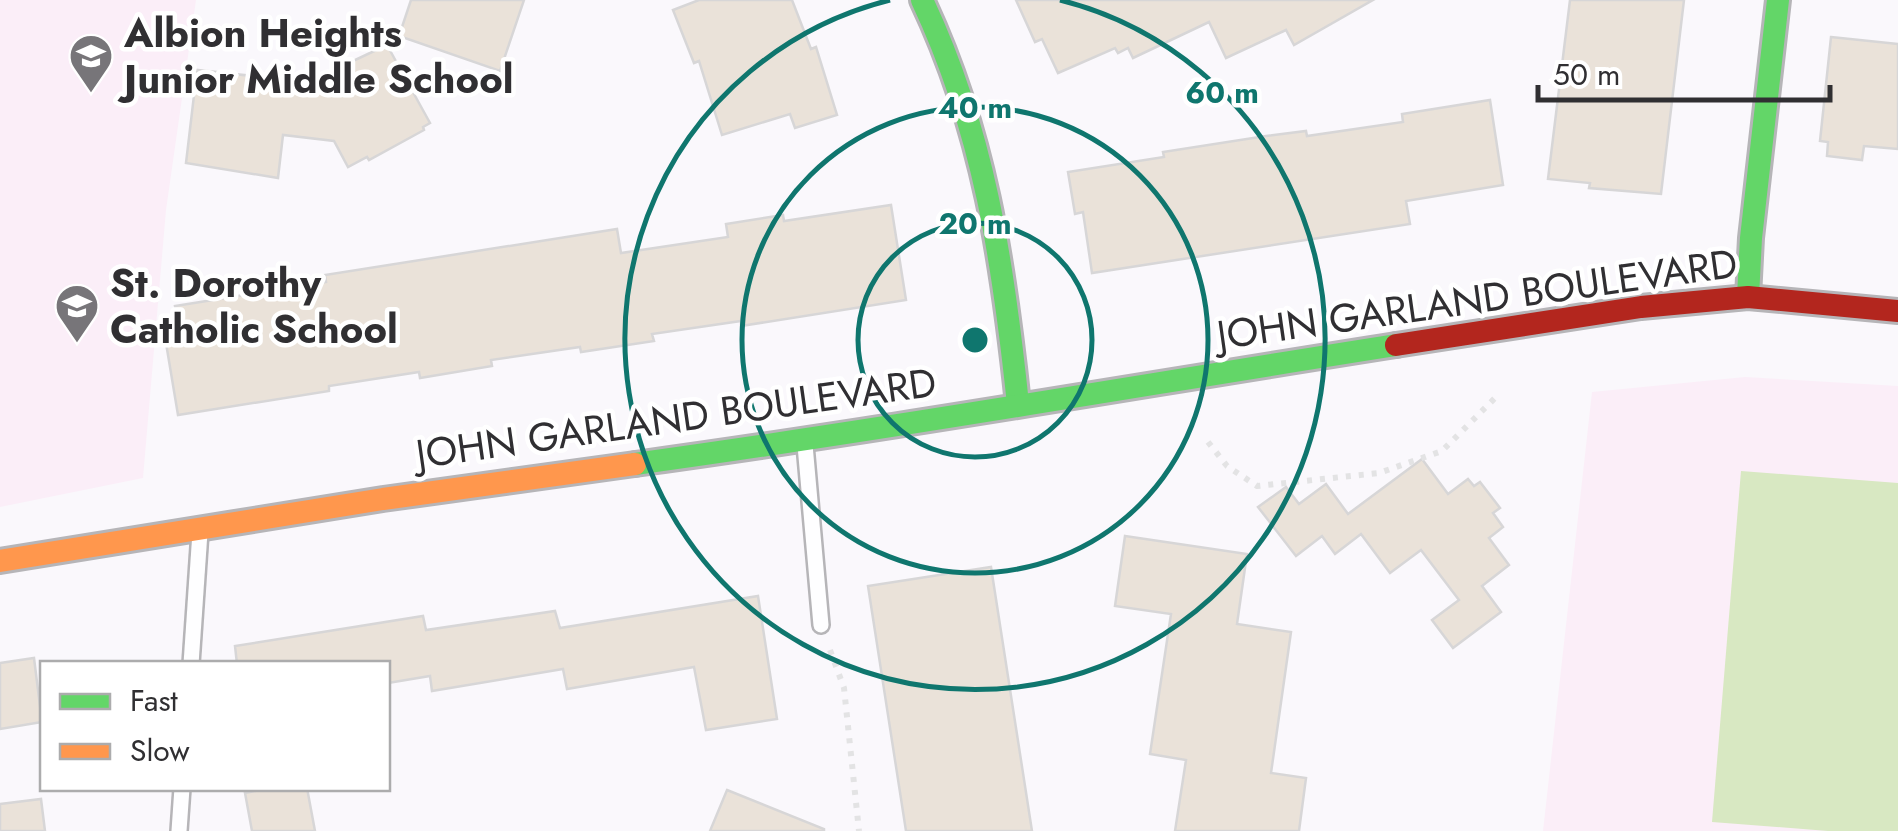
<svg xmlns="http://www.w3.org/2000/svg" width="1898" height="831" viewBox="0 0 1898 831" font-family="Jost,sans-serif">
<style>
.education{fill:#fbeef8}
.grass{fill:#d8e8c2}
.building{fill:#eae2d9;stroke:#d7d6d7;stroke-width:2.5}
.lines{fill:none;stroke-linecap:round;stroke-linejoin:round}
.lane-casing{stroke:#b6b5b8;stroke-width:20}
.fast-casing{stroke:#b6b5b8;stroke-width:28}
.slow-casing{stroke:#b6b5b8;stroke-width:28}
.jam-casing{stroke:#b6b5b8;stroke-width:28}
.path{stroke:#e3e3e4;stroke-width:6;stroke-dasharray:5 8;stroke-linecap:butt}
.lane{stroke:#fefeff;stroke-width:15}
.fast{stroke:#63d668;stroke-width:22}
.slow{stroke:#ff974d;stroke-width:22}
.jam{stroke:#b3261e;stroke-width:22}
.ring{fill:none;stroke:#0f766e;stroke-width:5}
.labels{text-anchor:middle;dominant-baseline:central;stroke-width:9;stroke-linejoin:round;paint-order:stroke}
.poi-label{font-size:40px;font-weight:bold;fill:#302f32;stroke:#fff;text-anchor:start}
.street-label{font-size:40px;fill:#302f32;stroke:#fff}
.centre{fill:#0f766e;stroke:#fff;stroke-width:5}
.ring-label{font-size:30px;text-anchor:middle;font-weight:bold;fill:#0f766e;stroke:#fff;stroke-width:9;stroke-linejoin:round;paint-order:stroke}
</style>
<rect width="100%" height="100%" fill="#faf8fc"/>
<g class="education">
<polygon points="0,0 196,0 166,210 143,478 0,507"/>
<polygon points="1745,377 1898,386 1898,831 1543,831 1592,392"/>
</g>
<polygon class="grass" points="1741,471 1898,483 1898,831 1828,831 1712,822"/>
<g class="building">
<polygon points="411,0 524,0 500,71 399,36"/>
<polygon points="699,0 792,0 811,49 816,47 837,115 795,128 790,114 722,135 699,61 694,63 673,10"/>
<polygon points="1016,0 1373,0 1294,45 1286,30 1226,58 1209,22 1133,58 1128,48 1118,53 1115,48 1058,73 1042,39 1035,42"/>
<polygon points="1570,0 1684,0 1661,194 1589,188 1590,183 1548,179"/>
<polygon points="1831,37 1898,44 1898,149 1864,146 1862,160 1827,156 1828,142 1820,141"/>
<polygon points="387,45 430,123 423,127 424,130 369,160 367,157 348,167 334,141 283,135 278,178 186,163 197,70 271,78 272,73 317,78"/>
<polygon points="1490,100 1503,185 1406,201 1410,224 1092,273 1083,212 1075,214 1068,172 1164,157 1163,152 1266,136 1306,131 1307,136 1403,122 1402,114"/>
<polygon points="891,205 906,300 741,326 741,321 652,334 654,341 581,352 580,347 491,360 492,366 420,378 419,372 329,386 329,391 178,415 163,325 178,323 175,306 326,282 325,275 617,229 621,253 728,237 726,224 783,215 784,221"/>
<polygon points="1422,459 1448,494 1468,479 1474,486 1480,482 1500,508 1493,513 1503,527 1489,538 1509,565 1482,586 1501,612 1453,648 1432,620 1459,600 1421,550 1390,573 1361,534 1335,554 1322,536 1296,556 1258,507 1286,487 1299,504 1326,484 1348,514"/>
<polygon points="1125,536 1247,554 1237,624 1291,632 1271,773 1306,778 1299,831 1175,831 1186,760 1150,754 1171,614 1115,606"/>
<polygon points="991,567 1032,831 906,831 868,586"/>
<polygon points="758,596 777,719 706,730 694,667 567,689 563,669 432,691 430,676 388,683 388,664 237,664 235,646 423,616 426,630 555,611 560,628"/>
<polygon points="34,658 42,722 0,729 0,663"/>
<polygon points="269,788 307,788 315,831 252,831 245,793"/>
<polygon points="727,790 824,829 824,831 710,831"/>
<polygon points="41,799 45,831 0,831 0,804"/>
</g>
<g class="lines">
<defs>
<g id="lane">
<polyline points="805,445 821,625"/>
<polyline points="191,664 200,532"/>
<polyline points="179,831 182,788"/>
</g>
<g id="fast">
<path d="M922,0C984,131 1003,261 1018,404"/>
<polyline points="1748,297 1751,238 1778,0"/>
<path d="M635,464C889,429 1142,385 1396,345"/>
</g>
<polyline id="slow" points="0,561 383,499 635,464"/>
<polyline id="jam" points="1396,345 1641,307 1748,297 1898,311"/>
</defs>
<use href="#lane" class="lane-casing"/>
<use href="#fast" class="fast-casing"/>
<use href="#slow" class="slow-casing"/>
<use href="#jam" class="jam-casing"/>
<g class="path">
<polyline points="1208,442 1227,466 1257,486 1379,473 1442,451 1497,396"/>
<polyline points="830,650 844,688 859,831"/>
</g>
<use href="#lane" class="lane"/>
<use href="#fast" class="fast"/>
<use href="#slow" class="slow"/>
<use href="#jam" class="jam"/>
</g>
<g class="ring">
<circle cx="975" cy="340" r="117"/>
<circle cx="975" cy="340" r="233"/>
<path d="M1060 0A350 350 0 1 1 890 0"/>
</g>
<defs>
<symbol id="school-pin" viewBox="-11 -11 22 30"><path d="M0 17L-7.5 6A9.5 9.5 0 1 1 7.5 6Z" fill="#777579" stroke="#fff"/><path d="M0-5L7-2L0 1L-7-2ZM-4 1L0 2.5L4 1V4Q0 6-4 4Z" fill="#fff"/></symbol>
</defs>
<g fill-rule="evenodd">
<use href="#school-pin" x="66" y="31" width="50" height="68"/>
<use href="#school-pin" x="52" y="281" width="50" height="68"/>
</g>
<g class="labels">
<g class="poi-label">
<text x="124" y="33">Albion Heights<tspan x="124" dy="46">Junior Middle School</tspan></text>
<text x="110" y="283">St. Dorothy<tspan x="110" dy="46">Catholic School</tspan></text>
</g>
<g class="street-label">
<text transform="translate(1477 299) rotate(-8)">JOHN GARLAND BOULEVARD</text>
<text transform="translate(676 418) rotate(-8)">JOHN GARLAND BOULEVARD</text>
</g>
</g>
<circle cx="975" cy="340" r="15" class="centre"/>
<g class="ring-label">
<text x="1222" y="103">60 m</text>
<text x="975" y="118">40 m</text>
<text x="975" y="234">20 m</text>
</g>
<rect x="40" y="661" width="350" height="130" fill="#ffffff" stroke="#acacad" stroke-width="2.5"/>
<rect x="60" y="694" width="50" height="15" fill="#63d668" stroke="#acacad" stroke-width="2.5"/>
<text x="130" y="711" font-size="30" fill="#302f32">Fast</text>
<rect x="60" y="744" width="50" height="15" fill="#ff974d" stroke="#acacad" stroke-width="2.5"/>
<text x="130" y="761" font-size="30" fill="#302f32">Slow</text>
<path d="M1538 85v15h292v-15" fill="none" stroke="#302f32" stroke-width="5"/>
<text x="1553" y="85" font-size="30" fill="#302f32" stroke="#ffffff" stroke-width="8" paint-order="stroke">50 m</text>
</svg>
